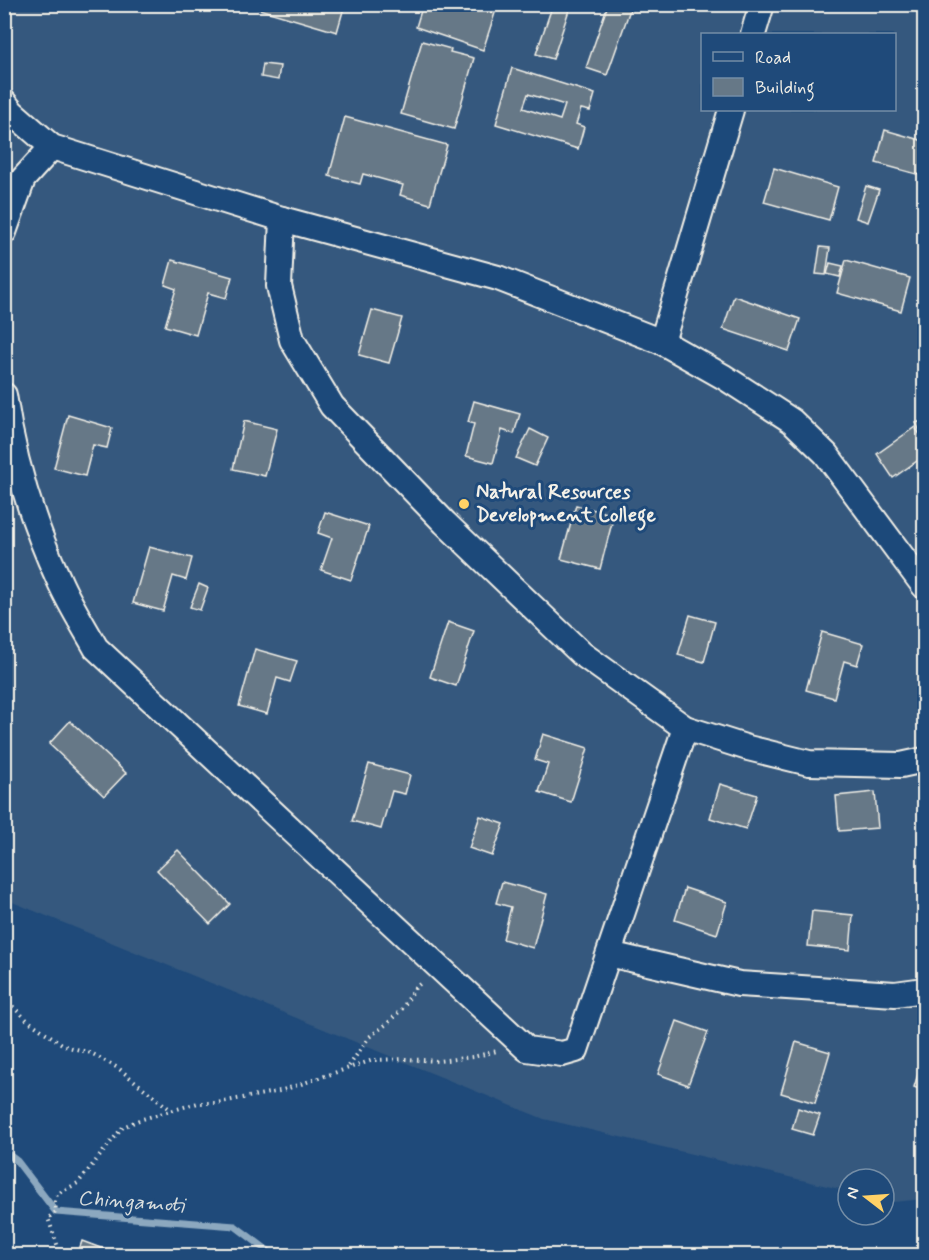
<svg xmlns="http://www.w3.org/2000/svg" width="929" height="1260" viewBox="0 0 929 1260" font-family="Mynerve,sans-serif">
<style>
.built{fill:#34587e;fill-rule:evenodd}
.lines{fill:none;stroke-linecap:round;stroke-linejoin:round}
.stream{stroke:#8ca8bf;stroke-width:7}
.building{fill:#667887;stroke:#f4f1e8;stroke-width:1.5;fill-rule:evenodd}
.minor-casing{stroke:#f4f1e8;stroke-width:28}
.path{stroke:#f4f1e8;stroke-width:4;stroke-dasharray:1.5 4.5;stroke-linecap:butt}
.minor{stroke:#1f4a7a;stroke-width:24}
.poi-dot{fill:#ffd166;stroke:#1f4a7a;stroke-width:2}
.labels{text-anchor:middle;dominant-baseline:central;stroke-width:6;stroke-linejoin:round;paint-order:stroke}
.poi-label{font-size:20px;font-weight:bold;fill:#f4f1e8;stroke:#1f4a7a;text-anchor:start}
.water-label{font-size:21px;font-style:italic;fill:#dadfde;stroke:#1f4a7a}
</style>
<rect width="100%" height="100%" fill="#1f4a7a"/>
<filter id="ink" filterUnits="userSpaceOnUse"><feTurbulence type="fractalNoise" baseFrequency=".0167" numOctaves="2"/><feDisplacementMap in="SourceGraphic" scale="12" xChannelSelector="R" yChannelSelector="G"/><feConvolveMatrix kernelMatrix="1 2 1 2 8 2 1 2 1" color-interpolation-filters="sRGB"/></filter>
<g filter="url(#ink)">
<path class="built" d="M4,5H924V1199L893,1202L884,1200V1179H848V1191L544,1119L5,899ZM702,34H894V110H702Z"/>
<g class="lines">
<polyline class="stream" points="4,1151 17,1161 56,1212 235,1226 275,1256"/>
</g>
<g class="building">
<polygon points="242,4 292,5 345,4 337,32"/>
<polygon points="423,4 469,4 495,13 483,50 416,27"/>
<polygon points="553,4 571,4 553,59 536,54"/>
<polygon points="608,4 632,4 607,75 586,68"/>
<polygon points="422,41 451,49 450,52 474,58 454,129 401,114"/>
<polygon points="263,64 280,66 278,80 261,77"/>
<path d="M512,68L595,94L590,111L581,109L576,124L584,127L578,149L496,124ZM528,94L565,105L560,120L523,108Z"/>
<polygon points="345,117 447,145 430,204 400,195 403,185 363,174 360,184 329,176"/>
<polygon points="885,130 924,141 924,176 876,163"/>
<polygon points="774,168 838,187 829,220 764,202"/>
<polygon points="866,186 879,190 868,222 856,218"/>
<polygon points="820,247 830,248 826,275 816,274"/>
<polygon points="172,260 232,277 226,298 208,293 196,335 165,326 176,289 165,285"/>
<polygon points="846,260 910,278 901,311 837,293"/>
<polygon points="830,263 843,266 840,277 827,274"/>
<polygon points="734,296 800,319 789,351 723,329"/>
<polygon points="372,310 402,318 389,363 359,355"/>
<polygon points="474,401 520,414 514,434 502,430 493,463 466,456 474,424 468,422"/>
<polygon points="68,415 112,428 107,448 93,445 85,476 54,468"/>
<polygon points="924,420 924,440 916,423"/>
<polygon points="244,421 277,429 265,476 233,469"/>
<polygon points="915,427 924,441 924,456 893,478 877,454"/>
<polygon points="530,429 548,438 535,466 516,458"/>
<polygon points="576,505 614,515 600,569 561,559"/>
<polygon points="325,512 369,526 351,580 321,570 332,538 318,533"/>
<polygon points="149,547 192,558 186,580 173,576 163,611 133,603"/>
<polygon points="199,584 208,588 200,610 190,607"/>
<polygon points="690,615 715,622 704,662 678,655"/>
<polygon points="448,622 474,631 456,686 430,677"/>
<polygon points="822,632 863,644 857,665 844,661 834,698 806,690"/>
<polygon points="255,649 297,661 290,682 277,678 267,714 239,706"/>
<polygon points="70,721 126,773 104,796 49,744"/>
<polygon points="543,734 588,748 571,802 539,792 548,764 535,760"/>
<polygon points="369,764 410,775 405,794 392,791 381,829 352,821"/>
<polygon points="720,784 757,795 746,829 710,818"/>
<polygon points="875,792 878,828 839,831 836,796"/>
<polygon points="480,816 504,824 492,856 469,848"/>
<polygon points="178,850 230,904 210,924 157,870"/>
<polygon points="502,882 547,894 533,948 503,939 511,907 496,903"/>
<polygon points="685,888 727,902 717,934 675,920"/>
<polygon points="812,911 853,915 850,950 808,946"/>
<polygon points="677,1021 708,1032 688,1085 658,1074"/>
<polygon points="796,1042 830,1052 815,1103 781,1093"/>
<polygon points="924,1055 924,1091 914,1087"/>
<polygon points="798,1108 820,1115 813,1135 792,1129"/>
<polygon points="82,1241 122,1256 77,1256"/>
</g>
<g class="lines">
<defs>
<g id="minor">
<polyline points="753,34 762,4"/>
<polyline points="4,102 12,112 52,147 282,219 498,278 662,342 724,377 792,421 826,454 924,586"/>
<polyline points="282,219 279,286 292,340 332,406 445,523 582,654 685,728 748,748 809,763 901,765 924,760"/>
<polyline points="4,232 23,179 52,147"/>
<polyline points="662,342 731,110"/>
<path d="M4,395C13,458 32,522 59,580C69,603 83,625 96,648L527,1049L562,1054L576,1050L685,728"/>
<polyline points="609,954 739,984 895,994 924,990"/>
</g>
</defs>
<use href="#minor" class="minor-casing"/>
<g class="path">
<polyline points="4,998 27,1020 65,1046 91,1053 118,1068 171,1110"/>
<polyline points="349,1066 369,1037 388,1023 402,1009 415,988 422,982"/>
<polyline points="61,1256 48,1218 56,1212 55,1202 57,1194 78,1183 123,1127 139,1120 198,1103 216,1103 280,1091 373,1060 405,1059 438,1061 473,1057 497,1051"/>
</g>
<use href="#minor" class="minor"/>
</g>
</g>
<circle class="poi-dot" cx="464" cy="504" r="6"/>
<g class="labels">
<g class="poi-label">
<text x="476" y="492">Natural Resources<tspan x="476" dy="23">Development College</tspan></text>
</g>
<g class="water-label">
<text transform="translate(131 1202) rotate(4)">Chingamoti</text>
</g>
</g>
<rect width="929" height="1260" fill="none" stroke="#1f4a7a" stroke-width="24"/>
<rect x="12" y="12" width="905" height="1236" fill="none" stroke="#f4f1e8" stroke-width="2" filter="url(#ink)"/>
<rect x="701" y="33" width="195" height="78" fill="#1f4a7a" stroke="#748da6" stroke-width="1.5"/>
<rect x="713" y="52" width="30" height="9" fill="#1f4a7a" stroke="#748da6" stroke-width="1.5"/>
<text x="755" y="63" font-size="18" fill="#f4f1e8">Road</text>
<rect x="713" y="78" width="30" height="18" fill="#667887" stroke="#748da6" stroke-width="1.5"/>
<text x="755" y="93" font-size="18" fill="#f4f1e8">Building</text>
<g transform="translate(866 1197) rotate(287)"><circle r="28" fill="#1f4a7a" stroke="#748da6" stroke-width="1.5"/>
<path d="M0-4.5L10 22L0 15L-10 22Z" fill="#ffd166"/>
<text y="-9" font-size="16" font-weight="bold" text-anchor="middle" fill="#f4f1e8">N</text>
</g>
</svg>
